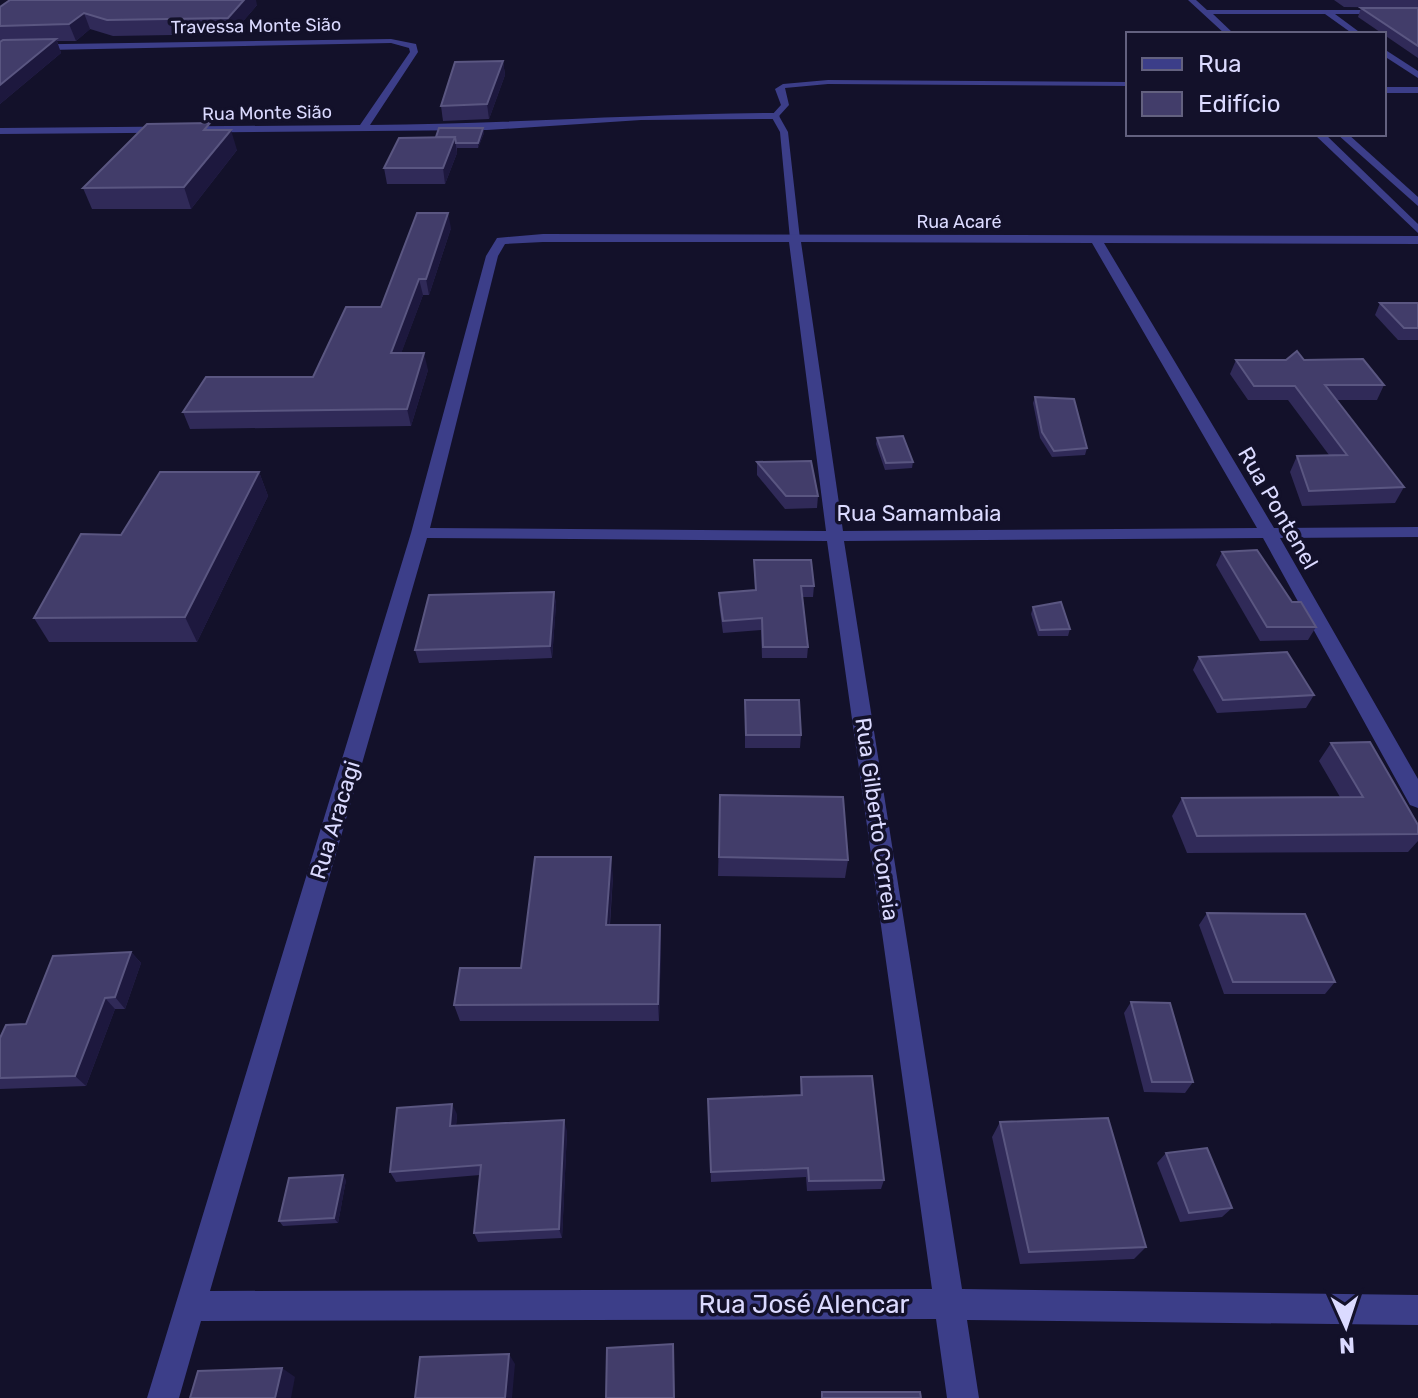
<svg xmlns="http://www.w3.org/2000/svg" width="1418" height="1398" viewBox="0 0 1418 1398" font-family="Rubik,sans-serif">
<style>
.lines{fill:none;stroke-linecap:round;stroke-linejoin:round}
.service{fill:#3c3e89;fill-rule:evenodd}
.minor{fill:#3c3e89;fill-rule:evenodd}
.wall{fill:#302a58}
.shaded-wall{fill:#1d183e}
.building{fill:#423d6a;stroke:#5a5681;stroke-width:2}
.labels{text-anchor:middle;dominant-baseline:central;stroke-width:7;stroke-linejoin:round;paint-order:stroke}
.far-street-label{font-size:18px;fill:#dbdaff;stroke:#13112a}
.street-label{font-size:22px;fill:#dbdaff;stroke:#13112a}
.near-street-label{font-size:26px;fill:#dbdaff;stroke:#13112a}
</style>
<rect width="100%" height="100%" fill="#13112a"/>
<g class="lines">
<polygon class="service" points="828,80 1128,82 1128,86 828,84 785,88 789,105 779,116 788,132 800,239 795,242 790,239 780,132 771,116 781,105 775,89 783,84"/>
<g class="minor">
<polygon points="1188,0 1196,0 1207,10 1418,10 1418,14 1335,14 1362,34 1353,34 1325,14 1213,14 1234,34 1225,34"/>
<path d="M391,39L416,44L418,52L370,125C505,124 640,114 775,113L780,116L775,119L641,120L487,130L0,134V128L360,125L410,52L409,48L391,43L0,51V45Z"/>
<polygon points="1384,49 1418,71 1418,78 1384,56"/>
<rect x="1384" y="87" width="34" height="6"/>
<polygon points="1314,134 1325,134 1418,224 1418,233"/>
<polygon points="1337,134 1348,134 1418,197 1418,206"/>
<path d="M543,234L1418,236V244L1104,243L1274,528L1418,527V537L1280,538L1418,779V808L1410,805L1263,538L844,541L962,1289L1418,1295V1325L967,1320L979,1398H947L936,1319L201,1321L179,1398H147L411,533L486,256L497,238ZM543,242H789L826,531L430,528L498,256L505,244ZM801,242L1092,243L1257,528L843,531ZM427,538L827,541L932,1289L210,1291Z"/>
</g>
</g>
<g class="wall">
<polygon points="1334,0 1418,0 1418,8 1344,7"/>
<polygon points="257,5 232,34 113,36 90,29 76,41 57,41 61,53 0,104 0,7"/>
<polygon points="1361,8 1418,8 1418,58 1358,17"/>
<polygon points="503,61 505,75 489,119 443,121 441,106"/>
<polygon points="483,128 484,133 478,148 457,148 457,153 445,184 387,184 384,168 436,137"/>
<polygon points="212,130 237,150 191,209 92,209 83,188"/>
<polygon points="451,228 429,295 423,295 401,353 428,370 411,426 190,429 183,412 313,377 381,307"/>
<polygon points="1380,303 1418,303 1418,340 1398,340 1375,315"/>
<polygon points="1236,360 1304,360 1384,385 1377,400 1336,400 1404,487 1395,503 1302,506 1290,472 1297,456 1329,455 1288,400 1248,400 1230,374"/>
<polygon points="1035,397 1087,448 1085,455 1052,457 1040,438 1033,403"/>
<polygon points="877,438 913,462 912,468 885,470 876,444"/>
<polygon points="757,462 818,496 817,508 785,509 757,475"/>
<polygon points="259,472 268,496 197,642 49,642 34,618 121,535"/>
<polygon points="1222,552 1292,602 1316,627 1308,640 1260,641 1216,565"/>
<polygon points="754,560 814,586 813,597 802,597 808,647 807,658 762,658 761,630 723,633 719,604 719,593 755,590"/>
<polygon points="554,592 556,604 552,658 419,663 415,650"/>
<polygon points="1033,607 1070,629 1068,636 1038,636 1031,614"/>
<polygon points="1199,657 1314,695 1306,708 1217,713 1193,670"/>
<polygon points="745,700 801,735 800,748 745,748"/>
<polygon points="1331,743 1418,825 1418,841 1408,852 1187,853 1172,816 1182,798 1340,797 1319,761"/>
<polygon points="720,795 848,860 845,878 718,876"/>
<polygon points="613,876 610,925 660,925 661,943 659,1021 460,1021 454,1005 521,968"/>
<polygon points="1207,913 1335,982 1325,994 1224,994 1199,925"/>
<polygon points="131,952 141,963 125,1009 115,1009 86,1086 0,1089 0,1038 26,1024"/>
<polygon points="1131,1002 1193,1082 1185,1093 1144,1092 1124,1013"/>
<polygon points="801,1077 884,1180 881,1189 807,1191 806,1177 711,1182 708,1099 800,1095"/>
<polygon points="457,1114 456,1126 567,1131 562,1238 478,1242 474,1233 480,1175 396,1182 390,1172"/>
<polygon points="1000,1122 1146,1247 1134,1259 1020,1264 992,1137"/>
<polygon points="1166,1153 1232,1208 1222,1217 1180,1222 1157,1163"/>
<polygon points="346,1180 338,1223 283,1226 279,1221"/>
</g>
<g class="shaded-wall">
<polygon points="244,0 256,0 257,5 232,34 228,18"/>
<polygon points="84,13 90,29 76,41 69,24"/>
<polygon points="56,39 61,53 0,104 0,85"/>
<polygon points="503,61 505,75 489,119 487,104"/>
<polygon points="483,128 484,133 478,148 478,143"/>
<polygon points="231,130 237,150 191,209 184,187"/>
<polygon points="455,137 457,153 445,184 443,168"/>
<polygon points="448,213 451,228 429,295 426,279"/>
<polygon points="419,279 423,295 395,370 391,353"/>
<polygon points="424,353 428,370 411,426 407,409"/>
<polygon points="259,472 268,496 197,642 185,617"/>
<polygon points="554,592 556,604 552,658 550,646"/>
<polygon points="611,857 613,876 608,943 606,925"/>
<polygon points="660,925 661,943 659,1021 658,1004"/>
<polygon points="131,952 141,963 125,1009 115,997"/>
<polygon points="105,998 115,1009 86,1086 75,1076"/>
<polygon points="452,1104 457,1114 455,1137 450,1126"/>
<polygon points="564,1120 567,1131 562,1238 559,1229"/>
<polygon points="343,1175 346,1180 338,1223 334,1218"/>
<polygon points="509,1354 515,1364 512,1398 505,1398"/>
<polygon points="282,1368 295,1377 291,1398 275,1398"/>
</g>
<g class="building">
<polygon points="10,0 244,0 228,18 107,20 84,13 69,24 0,26 0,7"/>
<polygon points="1361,8 1418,8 1418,46"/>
<polygon points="56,39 0,85 0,42 3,40"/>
<polygon points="503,61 487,104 441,106 455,62"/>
<polygon points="210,123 204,130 231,130 184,187 83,188 147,124"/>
<polygon points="439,128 483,128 478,143 456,143 455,137 436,137"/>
<polygon points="455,137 443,168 384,168 399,138"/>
<polygon points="417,213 448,213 426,279 419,279 391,353 424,353 407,409 183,412 206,377 313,377 346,307 381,307"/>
<polygon points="1380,303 1418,303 1418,328 1404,328"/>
<polygon points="1297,351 1304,360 1363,359 1384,385 1325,385 1404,487 1309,491 1297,456 1347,455 1295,386 1254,386 1236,360 1286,360"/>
<polygon points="1035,397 1074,399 1087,448 1054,451 1042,432"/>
<polygon points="903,436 913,462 886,463 877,438"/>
<polygon points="811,461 818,496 786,496 757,462"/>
<polygon points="160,472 259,472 185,617 34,618 81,534 121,535"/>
<polygon points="1257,550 1292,602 1301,602 1316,627 1267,627 1222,552"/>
<polygon points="754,560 811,560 814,586 801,586 808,647 763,647 762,618 723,621 719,593 756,590"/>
<polygon points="554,592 550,646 415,650 429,595"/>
<polygon points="1061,602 1070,629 1040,630 1033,607"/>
<polygon points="1287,652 1314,695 1223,700 1199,657"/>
<polygon points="745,700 799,700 801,735 746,735"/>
<polygon points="1370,742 1418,825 1418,834 1197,836 1182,798 1363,797 1331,743"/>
<polygon points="720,795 843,797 848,860 719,857"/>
<polygon points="535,857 611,857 606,925 660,925 658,1004 454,1005 460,968 521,968"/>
<polygon points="1207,913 1305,914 1335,982 1233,982"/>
<polygon points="131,952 115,997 105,998 75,1076 0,1078 0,1038 6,1025 26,1024 53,956"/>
<polygon points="1131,1002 1170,1003 1193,1082 1152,1082"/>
<polygon points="872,1076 884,1180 809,1181 808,1168 711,1172 708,1099 802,1095 801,1077"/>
<polygon points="452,1104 450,1126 564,1120 559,1229 474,1233 481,1165 390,1172 397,1108"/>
<polygon points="1108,1118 1146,1247 1029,1252 1000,1122"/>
<polygon points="1207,1148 1232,1208 1189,1213 1166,1153"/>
<polygon points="343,1175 334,1218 279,1221 289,1178"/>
<polygon points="673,1344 674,1398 606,1398 607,1348"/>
<polygon points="509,1354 505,1398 415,1398 420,1357"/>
<polygon points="282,1368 275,1398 190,1398 198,1371"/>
<polygon points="822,1392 920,1392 921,1398 822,1398"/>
</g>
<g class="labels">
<g class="far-street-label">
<text transform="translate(256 26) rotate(-1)">Travessa Monte Sião</text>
<text transform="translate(267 113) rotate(-1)">Rua Monte Sião</text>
<text x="959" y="222">Rua Acaré</text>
</g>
<g class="street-label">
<text transform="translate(1278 508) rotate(60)">Rua Pontenel</text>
<text x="919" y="513">Rua Samambaia</text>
<text transform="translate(877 819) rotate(82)">Rua Gilberto Correia</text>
<text transform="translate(335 820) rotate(-73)">Rua Aracagi</text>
</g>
<g class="near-street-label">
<text x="804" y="1304">Rua José Alencar</text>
</g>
</g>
<rect x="1126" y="32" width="260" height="104" fill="#13112a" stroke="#63617f" stroke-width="2"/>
<rect x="1142" y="58" width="40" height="12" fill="#3c3e89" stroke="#63617f" stroke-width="2"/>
<text x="1198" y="72" font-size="24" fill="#dbdaff">Rua</text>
<rect x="1142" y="92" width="40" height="24" fill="#423d6a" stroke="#63617f" stroke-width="2"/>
<text x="1198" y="112" font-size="24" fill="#dbdaff">Edifício</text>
<g transform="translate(1346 1326) rotate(177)" stroke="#13112a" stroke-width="6" paint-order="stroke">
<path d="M0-6L14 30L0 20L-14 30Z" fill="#dbdaff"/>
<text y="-12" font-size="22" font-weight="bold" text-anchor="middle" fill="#dbdaff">N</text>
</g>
</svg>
